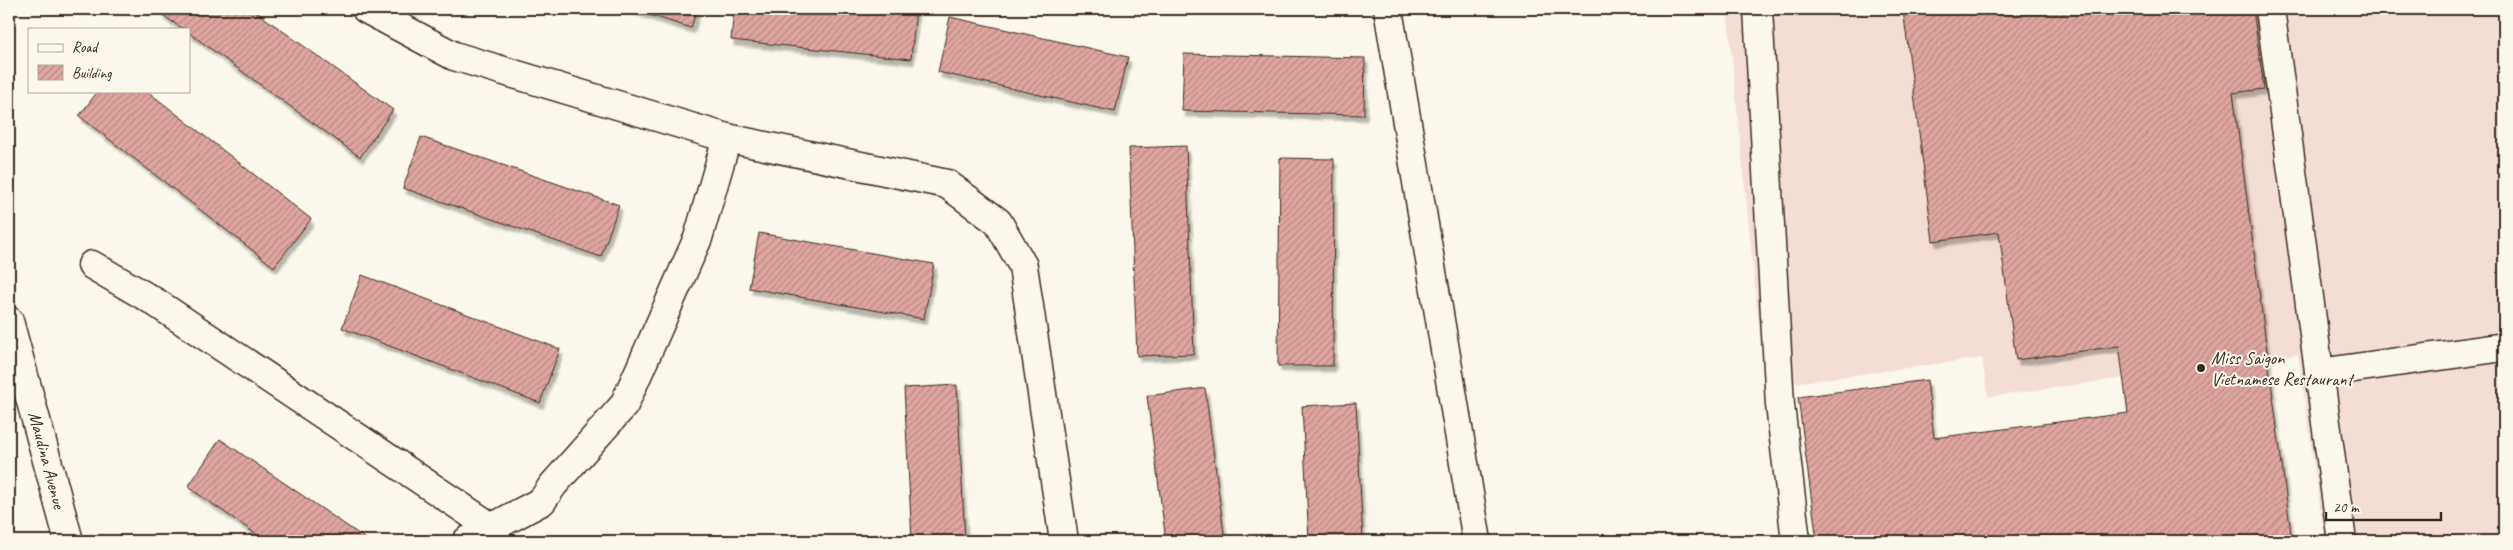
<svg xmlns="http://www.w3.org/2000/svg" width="2513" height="550" viewBox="0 0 2513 550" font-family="Caveat,sans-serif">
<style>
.built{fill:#f3ded5}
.building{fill:url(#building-hatch);stroke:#3b2a1e;filter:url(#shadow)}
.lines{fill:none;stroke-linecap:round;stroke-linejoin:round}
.minor-casing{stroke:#3b2a1e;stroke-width:31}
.minor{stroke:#fbf7ec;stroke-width:28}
.poi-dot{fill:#3b2a1e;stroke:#fbf7ec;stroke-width:2}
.labels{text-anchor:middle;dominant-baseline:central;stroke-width:4;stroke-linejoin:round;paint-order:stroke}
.poi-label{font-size:18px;fill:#3b2a1e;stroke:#fbf7ec;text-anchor:start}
.street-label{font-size:18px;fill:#3b2a1e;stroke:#fbf7ec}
</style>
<defs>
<pattern id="building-hatch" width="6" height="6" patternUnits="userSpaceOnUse" patternTransform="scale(1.25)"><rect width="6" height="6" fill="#e0a5a0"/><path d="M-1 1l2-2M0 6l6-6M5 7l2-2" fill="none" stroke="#b78782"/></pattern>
<filter id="shadow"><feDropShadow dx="3" dy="5.5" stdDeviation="1" flood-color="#0004"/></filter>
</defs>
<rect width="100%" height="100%" fill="#fbf7ec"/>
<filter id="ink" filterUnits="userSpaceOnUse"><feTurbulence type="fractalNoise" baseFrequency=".02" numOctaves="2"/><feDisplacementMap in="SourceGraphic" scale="10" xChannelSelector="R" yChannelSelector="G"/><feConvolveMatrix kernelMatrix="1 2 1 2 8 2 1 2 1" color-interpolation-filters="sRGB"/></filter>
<g filter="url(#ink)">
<polygon class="built" points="1727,9 2504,9 2504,541 2325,541 2298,354 1988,397 1982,358 1765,387"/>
<g class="building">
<polygon points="165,9 252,9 393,110 360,157 189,33 189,29 183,29 161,14"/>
<polygon points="631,9 697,9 691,28"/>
<polygon points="734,9 916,9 911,59 731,40"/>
<polygon points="1903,9 2253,9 2264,89 2233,93 2292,541 1817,541 1798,397 1927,380 1934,438 2128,413 2119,346 2016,360 1999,232 1933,241"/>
<polygon points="950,17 1128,57 1115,112 938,72"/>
<polygon points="1184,54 1365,58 1364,115 1182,111"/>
<polygon points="98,91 147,91 311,219 274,267 79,116"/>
<polygon points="421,137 619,205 601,257 403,188"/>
<polygon points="1186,146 1194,354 1137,356 1129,148"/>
<polygon points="1280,158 1334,159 1333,366 1278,366"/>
<polygon points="759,233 934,264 924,319 749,288"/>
<polygon points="362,275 560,349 540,403 342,328"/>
<polygon points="957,385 965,541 912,541 904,388"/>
<polygon points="1205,388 1225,541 1166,541 1147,396"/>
<polygon points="1356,403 1363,541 1309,541 1302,406"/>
<polygon points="220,439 369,541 266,541 188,487"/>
</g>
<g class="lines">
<defs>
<g id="minor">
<polyline points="366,9 454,56 727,138 947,184 998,222 1023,266 1064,541"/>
<polyline points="1388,9 1477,541"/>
<polyline points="1758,9 1780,405 1796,541"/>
<polyline points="2270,9 2342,541"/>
<polyline points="92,265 155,302 491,527"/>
<polyline points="9,321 69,541"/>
<polyline points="2319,373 2504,347"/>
<polyline points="467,541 542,501 553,485 624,405 698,238 727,138"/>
</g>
</defs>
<use href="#minor" class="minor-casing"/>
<use href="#minor" class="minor"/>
</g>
</g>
<circle class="poi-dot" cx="2201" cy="368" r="5"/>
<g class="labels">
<g class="poi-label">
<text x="2211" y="358">Miss Saigon<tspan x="2211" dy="21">Vietnamese Restaurant</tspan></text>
</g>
<g class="street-label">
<text transform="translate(47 460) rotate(75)">Maudina Avenue</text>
</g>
</g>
<rect width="2513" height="550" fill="none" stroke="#fbf7ec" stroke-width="30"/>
<rect x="15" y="15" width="2483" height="520" fill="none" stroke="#3b2a1e" stroke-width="2" filter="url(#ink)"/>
<rect x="28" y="28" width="162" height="65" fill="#fbf7ec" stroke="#aea59a"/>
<rect x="38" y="44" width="25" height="8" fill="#fbf7ec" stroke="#aea59a"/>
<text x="72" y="52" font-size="15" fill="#3b2a1e">Road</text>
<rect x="38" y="65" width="25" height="15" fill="url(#building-hatch)" stroke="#aea59a"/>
<text x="72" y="78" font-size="15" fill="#3b2a1e">Building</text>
<path d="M2326 512v8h115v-8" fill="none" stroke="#3b2a1e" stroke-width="2.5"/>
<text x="2333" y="512" font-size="15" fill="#3b2a1e" stroke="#fbf7ec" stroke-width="4" paint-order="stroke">20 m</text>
</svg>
